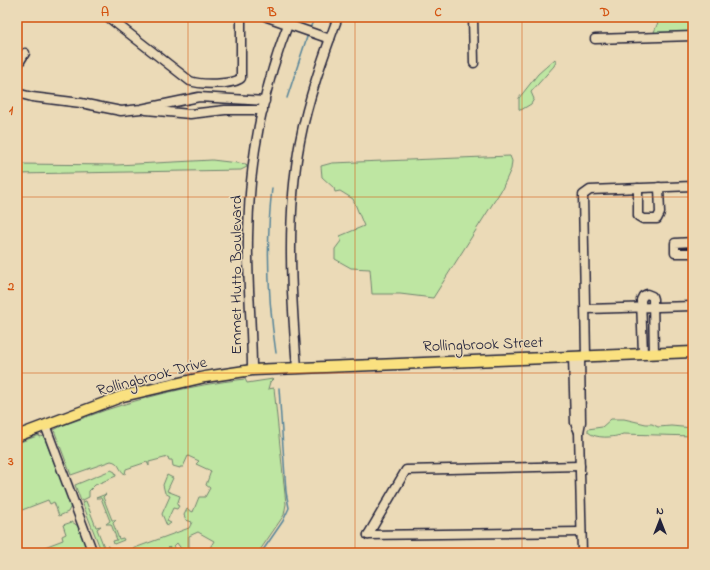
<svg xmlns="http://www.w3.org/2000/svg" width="710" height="570" viewBox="0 0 710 570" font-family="'Indie Flower',sans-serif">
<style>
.green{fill:#bee6a2;stroke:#70846e}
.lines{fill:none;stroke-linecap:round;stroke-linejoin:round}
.stream{stroke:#568499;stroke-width:1.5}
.minor-casing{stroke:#22223b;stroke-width:11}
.major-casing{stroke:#22223b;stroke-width:13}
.minor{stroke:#ebdab7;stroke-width:8}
.major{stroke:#fae180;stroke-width:10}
.grid{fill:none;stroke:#d45411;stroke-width:1;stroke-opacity:0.55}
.labels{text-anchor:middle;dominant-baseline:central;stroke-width:3;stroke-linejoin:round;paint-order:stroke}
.street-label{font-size:16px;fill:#22223b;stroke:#ebdab7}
.neatline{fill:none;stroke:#d45411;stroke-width:1.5}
.grid-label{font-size:13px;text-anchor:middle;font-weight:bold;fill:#d45411}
</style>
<rect width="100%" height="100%" fill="#ebdab7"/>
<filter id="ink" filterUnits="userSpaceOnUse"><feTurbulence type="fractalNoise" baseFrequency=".025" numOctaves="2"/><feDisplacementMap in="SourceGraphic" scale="8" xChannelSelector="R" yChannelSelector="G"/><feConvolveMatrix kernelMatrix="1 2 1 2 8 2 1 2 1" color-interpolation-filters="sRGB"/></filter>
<g filter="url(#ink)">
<g class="green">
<polygon points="665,17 686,17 693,23 693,32 657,34 654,32 659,20"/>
<polygon points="555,59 556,62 554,66 531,92 534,99 531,104 521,110 519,109 519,98 538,74"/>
<polygon points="510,156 512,161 511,169 502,189 433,298 400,294 372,294 370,269 351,268 335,259 335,249 341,241 340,236 364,226 353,199 340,191 335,192 334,188 322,177 321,166 332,163"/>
<polygon points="212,160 246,164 247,167 241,170 17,174 17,164 117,165"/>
<path d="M245,379L247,383L273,379L270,382L268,389L274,388L286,504L284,515L258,553H212L208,551L214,541L198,532L189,536V553H184L177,543L174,546L176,550L175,552L169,547L165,553H121L189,528L192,522L186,520L184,515L187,509L193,512L199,497H205L210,488L206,485L211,471L196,464L199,461L188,456L183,467H180V468L173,466L172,460H169L168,457L149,462V466L147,462L126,469L125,474C119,471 120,462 111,461L71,475L54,430C63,424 76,421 86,417C138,398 191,385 245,379Z"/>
<path d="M611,419H624L646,424H652L658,427L671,426L693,428V436L623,434C614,438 595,439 588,432V429L602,427Z"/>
<polygon points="40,435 39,437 42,436 45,439 71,506 68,512 59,516 54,502 50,504 48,500 17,512 17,443"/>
<polygon points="111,470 115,472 116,476 95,485 89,491 89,497 81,501 75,485"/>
<polygon points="167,475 173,478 167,491 180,496 177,505 179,506 177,509 173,508 167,521 171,523 167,526 162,514 170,496 165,493 163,485"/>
<polygon points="106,494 103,497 112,520 116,520 113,523 119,539 123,538 124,540 114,544 113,541 117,540 111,524 106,524 110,521 101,498 96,498"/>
<polygon points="86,501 96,527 101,526 97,529 104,547 108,546 109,549 106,553 102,553 82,502"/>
<polygon points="72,522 78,526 89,553 29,553 63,540 62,536 66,534 63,525"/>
</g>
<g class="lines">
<g class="stream">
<polyline points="310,28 315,17"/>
<polyline points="287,98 308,34"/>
<path d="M272,188C266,242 268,300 276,353"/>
<polyline points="261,553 283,521 289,508 286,492 279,388"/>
</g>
<defs>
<g id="minor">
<path d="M108,17L190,81C200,85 233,85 241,78V17"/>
<polyline points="267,17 330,39"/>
<polyline points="473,17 474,63"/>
<polyline points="595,39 693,36"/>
<polyline points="17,66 25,53"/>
<polyline points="17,93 32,97 81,103 121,111 141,109 199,97 265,101"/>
<polyline points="146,110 190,114 225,110 263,110"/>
<polyline points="638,188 638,216 643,219 657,219 660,213 659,187"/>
<polyline points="693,242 675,243 675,253 693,253"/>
<polyline points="586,309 693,306"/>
<polyline points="643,354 641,300 643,296 647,294 652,296 653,299 654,353"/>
<polyline points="580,356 581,422 579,432 582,553"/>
<polyline points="586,356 583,195 590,190 693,186"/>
<polyline points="573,357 575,423 579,432"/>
<path d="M297,368C291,293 286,216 300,141C308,99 323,57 338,17"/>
<path d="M252,370C252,326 247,281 248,237C249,162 263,86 291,17"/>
<polyline points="45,425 93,553"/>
<polyline points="368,535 406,470 580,466"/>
<polyline points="368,535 581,532"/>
</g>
<polyline id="major" points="17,436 123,396 205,377 252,370 693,352"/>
</defs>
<use href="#minor" class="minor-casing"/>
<use href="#major" class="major-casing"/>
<use href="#minor" class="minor"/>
<use href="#major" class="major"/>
</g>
</g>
<path class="grid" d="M188,17V553M355,17V553M522,17V553M17,197H693M17,373H693"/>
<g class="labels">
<g class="street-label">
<text transform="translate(237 275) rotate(-90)">Emmet Hutto Boulevard</text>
<text transform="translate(483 345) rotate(-2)">Rollingbrook Street</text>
<text transform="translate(152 377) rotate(-15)">Rollingbrook Drive</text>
</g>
</g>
<rect width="710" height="570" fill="none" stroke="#ebdab7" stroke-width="44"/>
<g transform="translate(660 520)" stroke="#ebdab7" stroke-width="3" paint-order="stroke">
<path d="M0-3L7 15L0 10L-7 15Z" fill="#22223b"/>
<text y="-6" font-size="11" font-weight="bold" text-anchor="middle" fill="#22223b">N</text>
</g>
<rect x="22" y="22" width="666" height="526" class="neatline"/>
<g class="grid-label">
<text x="105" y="16">A</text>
<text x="272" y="16">B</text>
<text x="438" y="16">C</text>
<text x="605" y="16">D</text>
<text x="11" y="114">1</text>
<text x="11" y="290">2</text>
<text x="11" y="465">3</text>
</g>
</svg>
